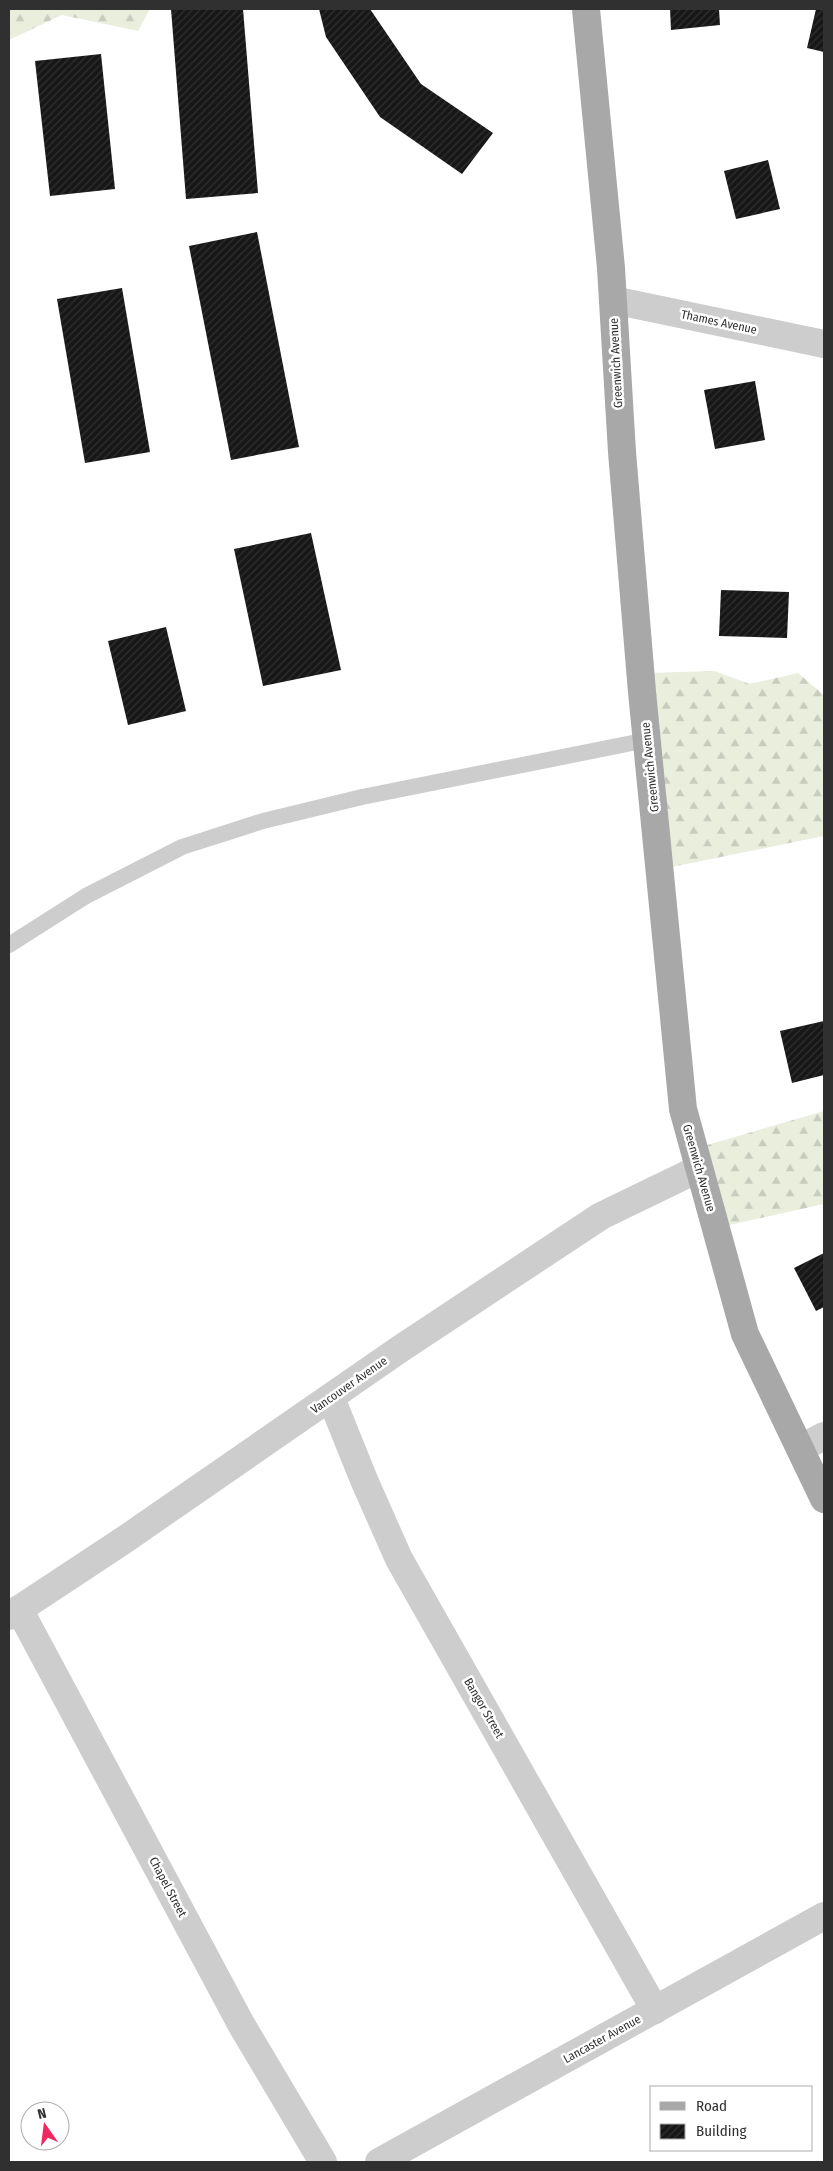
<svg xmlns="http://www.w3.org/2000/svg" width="833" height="2171" viewBox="0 0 833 2171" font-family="'Fira Sans Condensed',sans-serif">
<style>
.forest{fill:url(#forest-firs)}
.building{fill:url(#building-hatch)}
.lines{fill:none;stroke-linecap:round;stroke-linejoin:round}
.service{stroke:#cdcdcd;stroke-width:16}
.minor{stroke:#cdcdcd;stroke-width:28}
.primary{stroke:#a8a8a8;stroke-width:28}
.labels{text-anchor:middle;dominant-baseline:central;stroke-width:5;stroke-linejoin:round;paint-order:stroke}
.street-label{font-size:12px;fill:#303030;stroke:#fff}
</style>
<defs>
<pattern id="forest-firs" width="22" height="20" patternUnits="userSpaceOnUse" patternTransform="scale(1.25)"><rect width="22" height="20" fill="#e9eedd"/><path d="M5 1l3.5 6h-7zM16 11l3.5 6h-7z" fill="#c8ccbe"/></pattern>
<pattern id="building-hatch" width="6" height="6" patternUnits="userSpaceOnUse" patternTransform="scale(1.25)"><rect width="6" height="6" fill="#171717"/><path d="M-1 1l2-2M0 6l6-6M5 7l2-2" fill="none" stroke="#303030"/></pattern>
</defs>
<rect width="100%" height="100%" fill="#fff"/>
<g class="forest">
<polygon points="9,9 150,9 138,31 62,15 9,40"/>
<polygon points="714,671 750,684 798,673 824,695 824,836 662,869 646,673"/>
<polygon points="824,1111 824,1204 720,1227 697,1148"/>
</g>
<g class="building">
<polygon points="171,9 243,9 258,193 186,199"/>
<polygon points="319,9 370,9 421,84 493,133 462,174 380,117 326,37"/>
<polygon points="670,9 719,9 720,25 671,30"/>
<polygon points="816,9 824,9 824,52 807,48"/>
<polygon points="101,54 115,189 50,196 35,61"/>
<polygon points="768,160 780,209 736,219 724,171"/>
<polygon points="257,232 299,447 231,460 189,246"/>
<polygon points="122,288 150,452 85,463 57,299"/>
<polygon points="755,381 765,440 715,449 704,390"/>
<polygon points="311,533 341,670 263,686 234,549"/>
<polygon points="721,590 789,592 787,638 719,636"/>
<polygon points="166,627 186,711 128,725 108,641"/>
<polygon points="824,1021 824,1075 792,1083 780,1031"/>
<polygon points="824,1253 824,1307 816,1311 794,1268"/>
</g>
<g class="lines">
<polyline class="service" points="9,945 86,896 182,847 263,821 362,797 647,740"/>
<g class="minor">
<polyline points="613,300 824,344"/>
<polyline points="331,1398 364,1480 399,1559 655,2010"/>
<polyline points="801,1448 824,1436"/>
<polyline points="19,1609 241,2024 323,2162"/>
<polyline points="9,1616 124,1540 400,1349 601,1216 698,1169"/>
<polyline points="379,2162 824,1916"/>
</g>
<polyline class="primary" points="586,9 611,268 622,452 642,692 683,1109 745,1334 824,1499"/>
</g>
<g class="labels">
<g class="street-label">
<text transform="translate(719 322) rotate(12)">Thames Avenue</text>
<text transform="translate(616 363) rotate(-93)">Greenwich Avenue</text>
<text transform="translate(650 767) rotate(-96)">Greenwich Avenue</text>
<text transform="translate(699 1168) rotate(74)">Greenwich Avenue</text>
<text transform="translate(349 1385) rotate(-35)">Vancouver Avenue</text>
<text transform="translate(484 1708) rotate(60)">Bangor Street</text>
<text transform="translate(168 1887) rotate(62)">Chapel Street</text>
<text transform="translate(602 2039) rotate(-29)">Lancaster Avenue</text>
</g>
</g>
<rect width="833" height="2171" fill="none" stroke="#303030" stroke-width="20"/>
<rect x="650" y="2086" width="162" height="65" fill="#ffffff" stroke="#acacac"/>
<rect x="660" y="2102" width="25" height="8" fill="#a8a8a8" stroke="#acacac"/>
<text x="696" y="2111" font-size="15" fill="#303030">Road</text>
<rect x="660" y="2124" width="25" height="15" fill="url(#building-hatch)" stroke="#acacac"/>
<text x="696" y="2136" font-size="15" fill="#303030">Building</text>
<g transform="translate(45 2126) rotate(346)"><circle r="24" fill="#ffffff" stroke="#acacac"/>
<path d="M0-4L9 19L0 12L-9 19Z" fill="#f12762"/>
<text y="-8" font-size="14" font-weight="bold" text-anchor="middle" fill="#303030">N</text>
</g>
</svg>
